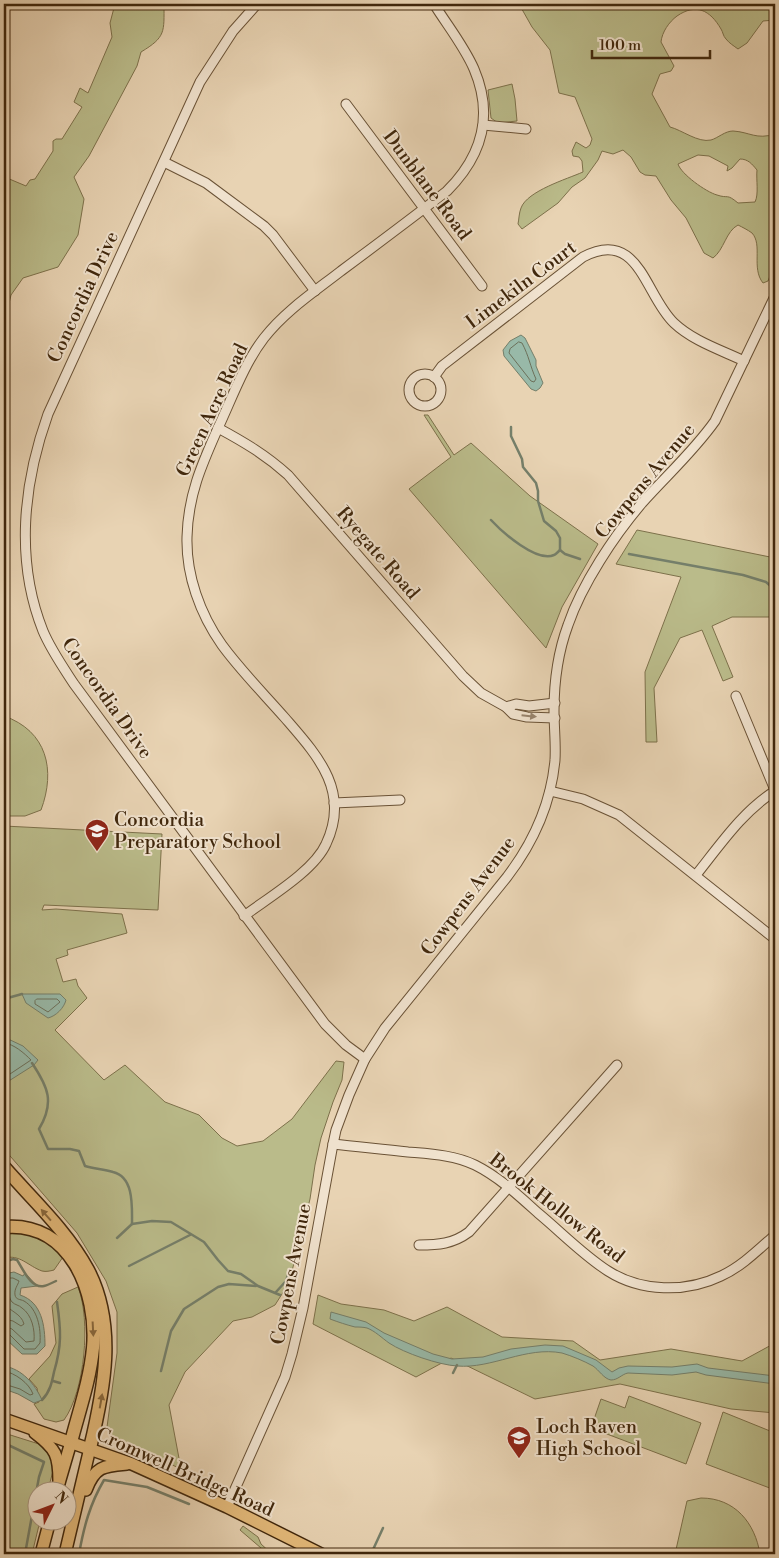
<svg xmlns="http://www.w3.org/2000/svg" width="779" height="1558" viewBox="0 0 779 1558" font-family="'Libre Bodoni',serif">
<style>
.green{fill:#babb8a;stroke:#7d714b;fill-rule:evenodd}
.water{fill:#98b9a8;stroke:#757f6a}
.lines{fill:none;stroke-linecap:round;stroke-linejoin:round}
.shore{stroke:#6c705a;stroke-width:1}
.stream{stroke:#757f6a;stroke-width:2.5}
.minor-casing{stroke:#6a5236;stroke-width:11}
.major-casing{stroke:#40270c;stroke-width:14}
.highway-casing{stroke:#40270c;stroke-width:15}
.minor{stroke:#f0e2ce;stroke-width:9}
.major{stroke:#e4ba7a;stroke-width:11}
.highway{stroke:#e4ba7a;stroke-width:12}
.oneway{fill:#98846d}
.oneway2{fill:#8a693d}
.labels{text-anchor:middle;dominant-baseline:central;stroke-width:4;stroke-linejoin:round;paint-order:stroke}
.street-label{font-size:19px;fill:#40270c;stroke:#f0e2ce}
.poi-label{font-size:19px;fill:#40270c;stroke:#f0e2ce;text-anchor:start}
</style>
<rect width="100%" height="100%" fill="#e8d3b3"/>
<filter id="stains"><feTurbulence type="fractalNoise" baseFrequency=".004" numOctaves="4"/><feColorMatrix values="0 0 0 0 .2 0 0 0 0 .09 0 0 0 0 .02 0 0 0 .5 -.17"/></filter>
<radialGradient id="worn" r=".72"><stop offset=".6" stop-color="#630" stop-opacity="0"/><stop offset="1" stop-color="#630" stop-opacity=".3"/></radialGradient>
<g class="green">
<path d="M115,4H164C164,32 166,37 141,52L137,66L89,156L74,177L84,199L78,235L58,267L23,278L11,295L4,324V180L7,178L26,186L30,180L35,179L53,151V141L56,139H62L82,107L74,102L80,88L88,93L112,37L110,23Z"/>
<path d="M519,4H775V20L763,21L747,43L738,49C734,46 729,43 726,39C723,36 723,32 721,29C710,10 696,3 677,16C669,22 662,32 661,42L674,66L671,71L660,74L652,94L670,127C682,130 698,143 711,140C718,138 725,131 733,131C750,132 756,140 775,134V263L768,281L763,283C751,268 763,245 752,233C748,230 742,227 738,225C726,231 724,250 713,258L704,253L686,218L671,200L656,176L645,175L640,172L631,157L623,150L613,154L602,151L598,160L585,178L572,187L558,203L522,229L518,224C519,219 519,213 521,208C527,191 567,179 583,172L582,161L579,157L573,156L572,151L576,142L586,148L590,145L592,139L575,97L559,93L550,50L532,27ZM698,155L709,156L728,166L727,171L732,168L740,159C748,159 752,164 757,170C756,180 759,194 755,202L738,203C726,193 729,199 717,195C706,192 681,174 678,164Z"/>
<polygon points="512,84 515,99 517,121 498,123 491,118 488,90"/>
<polygon points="424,415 428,415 454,455 471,443 530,496 598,544 562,607 546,648 409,489 451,457"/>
<polygon points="637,530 775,558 775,617 732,617 712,626 733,677 723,681 702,630 680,638 654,688 657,742 646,742 645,672 681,577 616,564"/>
<path d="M4,716C47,731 56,770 41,810L25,816H4Z"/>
<polygon points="4,826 162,834 158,910 44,905 42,910 56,909 122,914 127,933 67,950 68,955 56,959 63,982 76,979 78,986 87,998 55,1030 104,1080 125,1065 165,1102 199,1115 222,1138 237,1146 263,1141 292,1119 336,1061 344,1062 342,1080 333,1102 321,1138 315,1165 310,1199 289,1283 275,1305 252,1317 233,1321 185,1372 169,1405 181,1469 112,1437 107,1427 117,1353 117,1312 106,1281 77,1233 4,1149"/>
<path d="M17,1232C38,1236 49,1241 63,1257L54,1270C50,1271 46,1272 42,1271C28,1266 20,1254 4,1258V1234Z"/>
<path d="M78,1287C91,1320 85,1391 64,1420L56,1422L44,1419L34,1404L39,1402L37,1388L29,1379L50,1356L56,1343L52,1306L62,1294Z"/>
<polygon points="318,1295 341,1304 384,1310 414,1321 447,1307 502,1337 573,1341 600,1360 671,1349 742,1361 775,1343 775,1413 731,1409 620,1384 535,1399 451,1358 416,1377 313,1324"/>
<polygon points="629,1396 701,1423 686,1464 591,1428 601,1399 625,1408"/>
<polygon points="723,1412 775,1433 775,1490 706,1464"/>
<polygon points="4,1433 39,1444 52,1454 54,1467 48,1490 38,1490 38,1520 40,1521 32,1554 4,1554"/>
<path d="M701,1498C735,1498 755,1523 760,1554H675L687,1501Z"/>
<polygon points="243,1526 258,1537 261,1544 272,1554 268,1554 240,1530"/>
</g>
<g class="water">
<polygon points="521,335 525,338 536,360 536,366 543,383 540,388 536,391 531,389 504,356 503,350 510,341"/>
<path d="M22,994H60L66,1000C64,1008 56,1016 48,1018L26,1003Z"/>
<polygon points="6,1038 23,1046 38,1060 34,1065 4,1084 4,1039"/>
<path d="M14,1272L23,1276L25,1273L37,1286L21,1288L20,1295C42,1302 45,1326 45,1346L37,1354H22L6,1339L4,1331L6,1301L4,1296V1274Z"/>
<path d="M331,1312L366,1322L384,1333L433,1354L452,1359L483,1357L511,1349L545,1345L563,1346L596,1360L612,1372L619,1368L628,1366L672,1367L697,1364L708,1368L775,1376V1384L706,1375L696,1372L672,1375L628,1373C622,1374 618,1380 611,1380C604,1379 599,1370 593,1366C584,1361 572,1356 562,1353C526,1346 492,1369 457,1366C439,1365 404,1353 389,1343C382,1338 375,1331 367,1328C363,1327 359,1327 355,1327C347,1325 338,1322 330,1319Z"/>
<path d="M4,1366C22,1369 35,1384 42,1400L34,1403L18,1394L4,1389Z"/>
</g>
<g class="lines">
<g class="shore">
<path d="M519,342L522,343C529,356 530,366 536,379L534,382L531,381L509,353L510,349Z"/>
<polygon points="37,999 57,999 60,1002 48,1012 35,1004 35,1001"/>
<path d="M4,1043C14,1044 24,1053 31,1060L4,1078"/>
<path d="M4,1278H13L19,1281C18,1285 14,1289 15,1295C16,1300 20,1299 24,1301C38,1309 41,1329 40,1343L35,1349H24L9,1334L4,1333"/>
<path d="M4,1284L9,1286C9,1291 8,1297 12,1302C15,1305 19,1305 22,1308C32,1315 35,1330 34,1341L26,1342L12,1329L4,1326"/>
<path d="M4,1303C10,1312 21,1313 24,1324L21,1326L13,1321L4,1319"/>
<path d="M4,1371C15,1373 29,1383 33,1394L30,1395L20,1389L4,1384"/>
</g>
<g class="stream">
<polyline points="511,427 511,436 522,459 523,467 536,483 538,491 538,501 544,521 556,531 560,538 560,550 565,554 580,559"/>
<path d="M491,520C502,532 537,563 554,555C555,555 559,551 560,550"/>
<polyline points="629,554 743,575 766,582 775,590"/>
<polyline points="4,999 22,994"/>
<path d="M32,1063C48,1087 55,1102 39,1129L48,1149H70L79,1151L85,1166C95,1169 103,1169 113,1172C134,1177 132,1206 132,1224L152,1221L171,1222L204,1242L218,1260L228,1271L241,1274L258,1286L280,1295"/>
<polyline points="117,1238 132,1224"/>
<path d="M4,1262L13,1259L17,1260C23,1269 31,1289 44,1286C48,1285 52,1283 56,1281"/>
<polyline points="129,1266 190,1235"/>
<polyline points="276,1292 286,1281 290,1269"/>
<polyline points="161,1371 171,1331 184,1309 218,1287 229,1284 256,1286"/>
<polyline points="453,1373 457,1365"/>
<polyline points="53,1381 60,1383"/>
<path d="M42,1400C50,1392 52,1382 54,1372C62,1345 61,1330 57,1302"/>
<polyline points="4,1443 44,1462 39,1477 25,1554"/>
<path d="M79,1554C84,1526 90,1504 104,1480L147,1487L189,1504"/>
<polyline points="371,1554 383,1528"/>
</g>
<defs>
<g id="minor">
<path d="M257,4L233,31L200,82L48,414C23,484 15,561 43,631C51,650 63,667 74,684L325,1024L346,1045L365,1059"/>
<polyline points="346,104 482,286"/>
<polyline points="483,125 526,129"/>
<polyline points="164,162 206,183 264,226 273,235 315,291"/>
<circle cx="425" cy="390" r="16"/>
<path d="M434,377L442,366L583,257C639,227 645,296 674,323C693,341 721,350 744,361"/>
<path d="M218,428C244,442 266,455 288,475L463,676L481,693L506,707L513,714L527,717L555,718"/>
<polyline points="736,696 775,790"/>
<polyline points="506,707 516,704 529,706 555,703"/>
<polyline points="550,791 583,799 619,815 775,939"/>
<polyline points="334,803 400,800"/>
<path d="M696,875C720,845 743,811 775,791"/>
<path d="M244,916C268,898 314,871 326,844C351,791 317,755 285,718C264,694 241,671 222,645C200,614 186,575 187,537C188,495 202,464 218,428C232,398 244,364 264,338C285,311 314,292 341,271C376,245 412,218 447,191C482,156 494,116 474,69C464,46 447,25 434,4"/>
<path d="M333,1144C358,1147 383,1149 408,1152C431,1154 454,1155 475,1165C499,1177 518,1195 538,1213C561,1232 583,1255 608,1271C641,1292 686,1293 721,1276C741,1267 758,1250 775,1235"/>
<path d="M419,1245C438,1245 453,1244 469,1232L617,1065"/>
<path d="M227,1507L285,1377L292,1354L303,1308L333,1144L336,1130L349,1095L365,1059L385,1028L507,877C533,843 551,804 555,760C556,744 554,727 554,711C554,682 558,652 568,625C582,584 614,536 642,503C666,476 694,451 715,421L775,296"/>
</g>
<g id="major">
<polyline points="4,1419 132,1464 227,1507 321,1554"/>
<path d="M35,1433C56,1449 59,1455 59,1482"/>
<polyline points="57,1490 71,1442"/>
<path d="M86,1490C95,1466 104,1466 127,1464"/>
<polyline points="41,1554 50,1520"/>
<polyline points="65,1554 90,1448"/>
</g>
<g id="highway">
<path d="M4,1167C32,1199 67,1231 88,1270C117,1326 104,1390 90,1448"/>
<path d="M4,1227C70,1221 98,1292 93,1348C90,1380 79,1411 71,1442"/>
</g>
</defs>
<use href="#minor" class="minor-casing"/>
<use href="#major" class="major-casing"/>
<use href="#highway" class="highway-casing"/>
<use href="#minor" class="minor"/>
<use href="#major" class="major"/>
<use href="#highway" class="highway"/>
</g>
<defs><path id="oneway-solid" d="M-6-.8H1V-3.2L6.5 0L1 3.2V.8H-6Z" transform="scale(1.25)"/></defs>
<use class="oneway" href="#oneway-solid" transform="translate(529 716) rotate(6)"/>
<g class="oneway2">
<use href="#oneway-solid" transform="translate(46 1215) rotate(-131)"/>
<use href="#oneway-solid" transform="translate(93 1329) rotate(87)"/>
<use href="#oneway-solid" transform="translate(101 1401) rotate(-80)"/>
</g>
<defs>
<symbol id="school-pin" viewBox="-11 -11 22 30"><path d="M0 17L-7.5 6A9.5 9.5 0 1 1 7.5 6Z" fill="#8f2418" stroke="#f0e2ce"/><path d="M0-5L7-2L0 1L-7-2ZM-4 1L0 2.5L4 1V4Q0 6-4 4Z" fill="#fff"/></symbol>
</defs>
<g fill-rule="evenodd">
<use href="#school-pin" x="83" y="817" width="28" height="38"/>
<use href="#school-pin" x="505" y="1424" width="28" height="38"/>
</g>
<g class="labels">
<g class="street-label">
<text transform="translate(427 185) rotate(53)">Dunblane Road</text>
<text transform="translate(521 285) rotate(-37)">Limekiln Court</text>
<text transform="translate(83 297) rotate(-65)">Concordia Drive</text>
<text transform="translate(212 410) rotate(-65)">Green Acre Road</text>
<text transform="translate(645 481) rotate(-50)">Cowpens Avenue</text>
<text transform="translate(378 553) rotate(49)">Ryegate Road</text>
<text transform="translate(107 698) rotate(55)">Concordia Drive</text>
<text transform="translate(468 896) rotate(-53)">Cowpens Avenue</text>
<text transform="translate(557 1208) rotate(38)">Brook Hollow Road</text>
<text transform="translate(291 1274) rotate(-79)">Cowpens Avenue</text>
<text transform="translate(185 1472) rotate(24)">Cromwell Bridge Road</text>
</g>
<g class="poi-label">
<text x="114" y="820">Concordia<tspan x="114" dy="22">Preparatory School</tspan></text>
<text x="536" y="1427">Loch Raven<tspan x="536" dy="22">High School</tspan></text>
</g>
</g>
<rect width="779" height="1558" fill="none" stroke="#e8d3b3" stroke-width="20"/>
<rect x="5" y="5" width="769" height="1548" fill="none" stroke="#40270c" stroke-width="2.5"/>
<rect x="10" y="10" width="759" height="1538" fill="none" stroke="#40270c"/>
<g transform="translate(52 1506) rotate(48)"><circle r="24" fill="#f0e2ce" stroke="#aa9780"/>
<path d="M0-4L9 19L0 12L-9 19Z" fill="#8f2418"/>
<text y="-8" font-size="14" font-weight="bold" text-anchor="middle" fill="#40270c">N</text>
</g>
<path d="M592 50v8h118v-8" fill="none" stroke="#40270c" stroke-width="2.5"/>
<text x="599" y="50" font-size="15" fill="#40270c" stroke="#f0e2ce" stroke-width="4" paint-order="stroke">100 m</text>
<rect width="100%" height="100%" filter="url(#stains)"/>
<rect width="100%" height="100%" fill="url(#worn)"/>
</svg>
